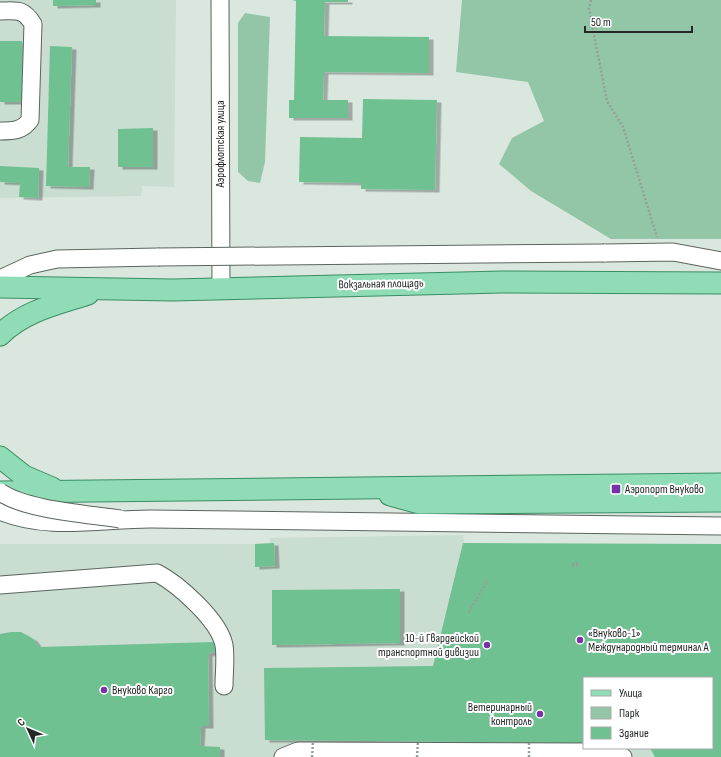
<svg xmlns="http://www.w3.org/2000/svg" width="721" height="757" viewBox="0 0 721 757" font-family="'Sofia Sans Condensed',sans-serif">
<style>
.built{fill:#c9ddd0;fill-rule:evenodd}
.green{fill:#92c6a6}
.building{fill:#6fc192;filter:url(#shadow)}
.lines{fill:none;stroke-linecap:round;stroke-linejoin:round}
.minor-casing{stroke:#5a655e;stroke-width:19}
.major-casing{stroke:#398e63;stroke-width:23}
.path{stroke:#96a099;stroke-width:2.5;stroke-dasharray:2 2;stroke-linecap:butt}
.minor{stroke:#fff;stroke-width:17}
.major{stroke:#8fdcb6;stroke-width:21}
.minor-bridge-casing{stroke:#5a655e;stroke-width:19;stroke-linecap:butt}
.path-bridge{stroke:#96a099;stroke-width:2.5;stroke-dasharray:2 2;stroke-linecap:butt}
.minor-bridge{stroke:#fff;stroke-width:17}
.poi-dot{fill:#7632a6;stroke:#fff;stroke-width:1.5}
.labels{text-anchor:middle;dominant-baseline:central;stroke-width:4;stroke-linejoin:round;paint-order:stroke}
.street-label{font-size:12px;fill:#232825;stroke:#fff}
.poi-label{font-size:12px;fill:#232825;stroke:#fff;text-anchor:start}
</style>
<defs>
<filter id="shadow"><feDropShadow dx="4.5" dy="2.5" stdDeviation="0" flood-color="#0004"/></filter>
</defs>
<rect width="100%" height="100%" fill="#dae7de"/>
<g class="built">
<polygon points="0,0 176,0 174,187 142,186 141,196 0,198"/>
<path d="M463,535L464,543L721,544V757H0V544H255L270,543V538ZM584,678H712V748H584Z"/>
</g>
<g class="green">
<polygon points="462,0 721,0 721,239 611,239 531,191 499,164 512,138 544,121 528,82 456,72"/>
<polygon points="245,13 270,17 265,162 260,183 248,181 238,172 238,23"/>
</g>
<g class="building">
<polygon points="53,0 96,0 96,5 53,6"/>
<polygon points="292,0 348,0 348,2 325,2 324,36 429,37 429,73 324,72 323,100 348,100 348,118 289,118 289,100 294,100 296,1"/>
<polygon points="0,41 22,41 23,102 0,102"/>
<polygon points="50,46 72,47 68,167 90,167 89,187 46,186"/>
<polygon points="363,99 437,100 435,190 361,189 361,183 299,182 300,137 362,138"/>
<polygon points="153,128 153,167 118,167 118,129"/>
<polygon points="0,166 39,168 38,198 19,197 20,183 0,182"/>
<polygon points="274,543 275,566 255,567 255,544"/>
<polygon points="463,543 721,544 721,757 655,757 650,748 712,748 712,678 584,678 584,743 265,740 264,668 433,666"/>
<polygon points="400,589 400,643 272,645 272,590"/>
<polygon points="11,632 21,632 33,639 39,647 213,642 217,645 217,651 208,654 209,726 201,726 200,746 220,747 220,757 0,757 0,634"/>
</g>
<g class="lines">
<defs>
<g id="minor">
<polyline points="220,0 221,288"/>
<path d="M0,11C17,11 23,8 33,24L30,120C22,131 13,131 0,131"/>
<polyline points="604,253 673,252 721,261"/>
<polyline points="0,279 30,265 57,259 158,257"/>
<path d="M0,511C46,531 101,519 150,519L721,526"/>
<path d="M0,585L157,573C178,584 219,620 224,645C226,658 224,673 224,686"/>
<polyline points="283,757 298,751 587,752 623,757"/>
</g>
<g id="major">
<polyline points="0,287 173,290 502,282 721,283"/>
<path d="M0,335C24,311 57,304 88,294"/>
<polyline points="0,457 24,476 52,488"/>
<polyline points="0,492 721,484"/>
<polyline points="390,495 419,503 721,501"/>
</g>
</defs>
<use href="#minor" class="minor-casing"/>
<use href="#major" class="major-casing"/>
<g class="path">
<polyline points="591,0 589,9 607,101 623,127 657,237"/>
<polyline points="572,564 580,563"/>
<polyline points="572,566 580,565"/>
<polyline points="469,612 488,580"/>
</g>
<use href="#minor" class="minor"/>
<use href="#major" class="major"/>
<defs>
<g id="minor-bridge">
<polyline points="158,257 604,253"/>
<path d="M0,492C25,510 88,514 120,519"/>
</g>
</defs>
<use href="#minor-bridge" class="minor-bridge-casing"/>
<g class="path-bridge">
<polyline points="529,743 529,757"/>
<polyline points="312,757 313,742"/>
<polyline points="417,757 418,741"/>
</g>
<use href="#minor-bridge" class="minor-bridge"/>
</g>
<g class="poi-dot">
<rect x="611" y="484" width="10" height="10" rx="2"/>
<circle cx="580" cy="640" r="4"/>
<circle cx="487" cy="645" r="4"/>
<circle cx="104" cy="690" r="4"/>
<circle cx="540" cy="714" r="4"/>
</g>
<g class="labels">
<g class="street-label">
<text transform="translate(220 144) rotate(-90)">Аэрофлотская улица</text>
<text transform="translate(381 284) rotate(-1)">Вокзальная площадь</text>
</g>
<g class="poi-label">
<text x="625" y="489">Аэропорт Внуково</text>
<text x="588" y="633">«Внуково-1»<tspan x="588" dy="14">Международный терминал А</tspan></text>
<text x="479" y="638" text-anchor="end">10-й Гвардейской<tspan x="479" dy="14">транспортной дивизии</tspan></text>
<text x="112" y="690">Внуково Карго</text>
<text x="532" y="707" text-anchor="end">Ветеринарный<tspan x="532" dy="14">контроль</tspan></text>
</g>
</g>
<rect x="583" y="677" width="130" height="72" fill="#ffffff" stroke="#a7a9a8"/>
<rect x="591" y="690" width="20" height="6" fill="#8fdcb6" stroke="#a7a9a8"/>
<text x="619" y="697" font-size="12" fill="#232825">Улица</text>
<rect x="591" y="707" width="20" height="12" fill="#92c6a6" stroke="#a7a9a8"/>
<text x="619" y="717" font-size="12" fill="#232825">Парк</text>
<rect x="591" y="727" width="20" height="12" fill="#6fc192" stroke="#a7a9a8"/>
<text x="619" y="737" font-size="12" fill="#232825">Здание</text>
<g transform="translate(28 729) rotate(314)" stroke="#ffffff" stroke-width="3" paint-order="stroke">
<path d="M0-3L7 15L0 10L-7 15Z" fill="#232825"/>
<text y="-6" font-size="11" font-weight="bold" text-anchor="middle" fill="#232825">С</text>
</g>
<path d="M585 26v6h107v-6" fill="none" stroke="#232825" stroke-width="2"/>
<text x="591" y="26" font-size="12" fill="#232825" stroke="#ffffff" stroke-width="3" paint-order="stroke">50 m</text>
</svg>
